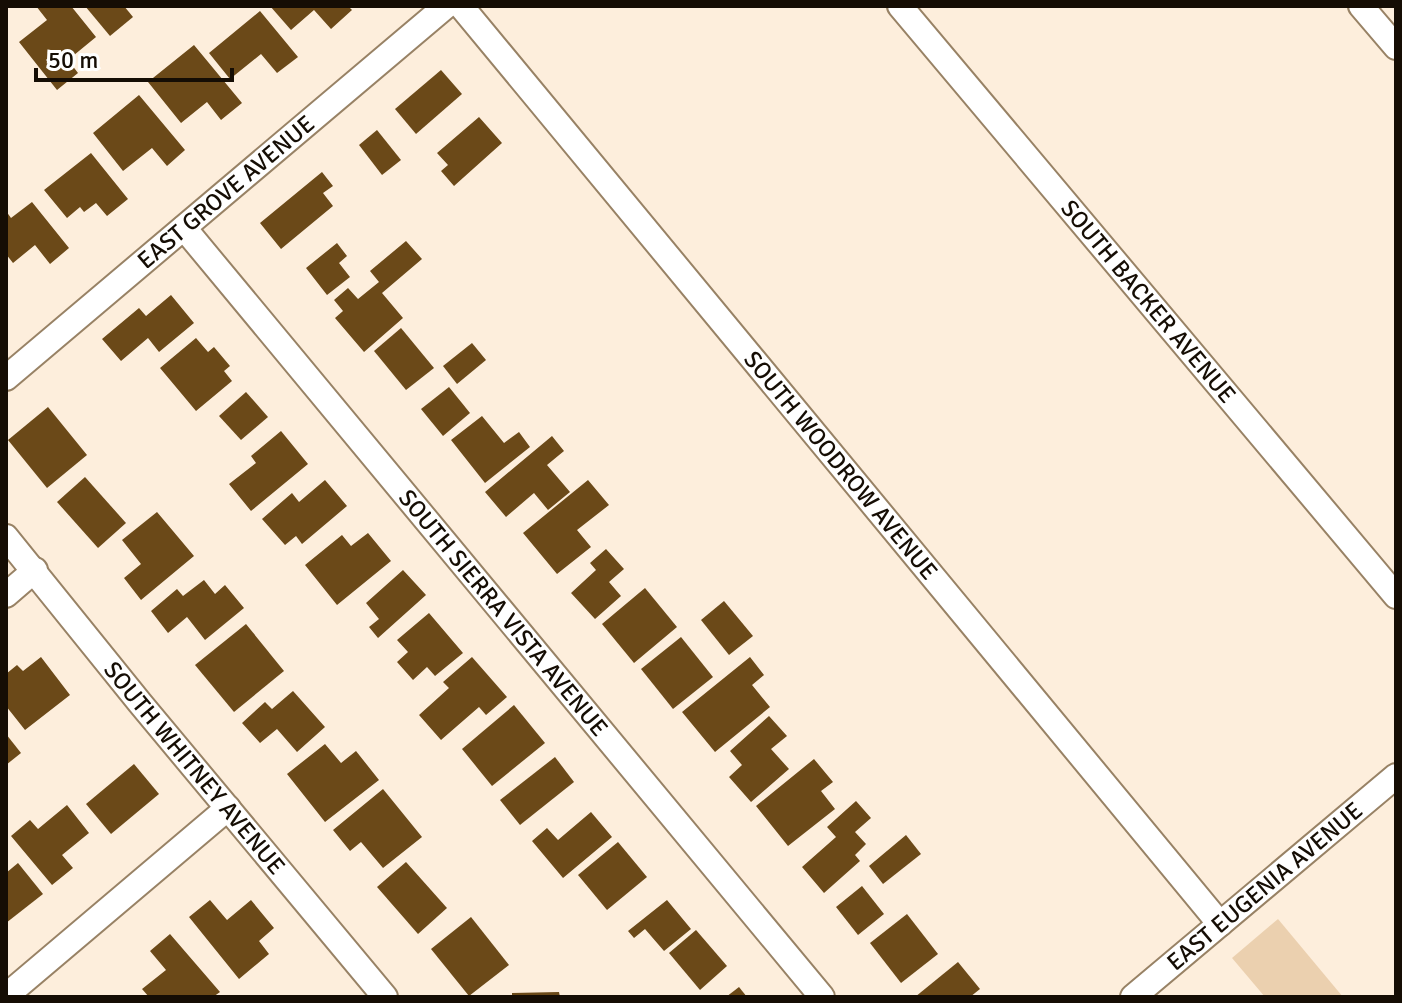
<svg xmlns="http://www.w3.org/2000/svg" width="1402" height="1003" viewBox="0 0 1402 1003" font-family="Signika,sans-serif">
<style>
.green{fill:#ebd0af}
.building{fill:#6b4918}
.lines{fill:none;stroke-linecap:round;stroke-linejoin:round}
.street-casing{stroke:#988265;stroke-width:28}
.street{stroke:#fff;stroke-width:24}
.labels{text-anchor:middle;dominant-baseline:central;stroke-width:8;stroke-linejoin:round;paint-order:stroke}
.street-label{font-size:24px;fill:#150d04;stroke:#fff}
</style>
<rect width="100%" height="100%" fill="#fdeedc"/>
<polygon class="green" points="1278,919 1343,997 1265,997 1232,958"/>
<g class="building">
<polygon points="36,6 71,6 96,37 68,60 78,73 57,90 19,42 47,20"/>
<polygon points="85,6 124,6 133,17 110,36"/>
<polygon points="270,6 348,6 352,10 331,29 314,10 291,30"/>
<polygon points="260,11 298,57 277,73 261,54 230,79 209,53"/>
<polygon points="194,45 242,103 221,120 207,102 181,123 148,82"/>
<polygon points="441,70 462,94 416,134 395,109"/>
<polygon points="139,95 185,150 167,166 152,148 123,171 93,133"/>
<polygon points="479,117 502,143 454,186 441,171 448,165 437,153"/>
<polygon points="377,130 401,160 382,175 359,145"/>
<polygon points="91,153 128,199 107,216 96,203 84,212 80,207 67,218 44,190"/>
<polygon points="322,172 333,186 323,193 333,206 281,249 260,223"/>
<polygon points="32,202 69,248 50,264 35,245 13,263 6,254 6,211 11,218"/>
<polygon points="406,241 422,259 382,293 403,318 364,352 335,318 343,311 334,300 348,288 358,299 379,282 370,271"/>
<polygon points="337,243 347,256 339,263 350,277 327,295 306,268"/>
<polygon points="171,295 194,323 159,352 148,338 121,361 102,339 139,308 146,316"/>
<polygon points="401,328 434,368 406,390 374,351"/>
<polygon points="196,338 208,352 214,347 230,366 224,371 232,381 196,411 160,368"/>
<polygon points="472,343 486,360 457,384 443,366"/>
<polygon points="449,387 470,413 443,436 421,409"/>
<polygon points="246,392 268,417 241,440 219,416"/>
<polygon points="48,407 87,455 47,488 8,440"/>
<polygon points="482,416 504,443 519,432 530,447 485,483 451,440"/>
<polygon points="281,431 308,464 251,511 229,484 256,463 251,456"/>
<polygon points="552,436 564,451 547,465 570,492 548,510 534,493 506,517 485,492"/>
<polygon points="85,477 126,523 98,548 57,502"/>
<polygon points="325,480 347,506 302,544 296,536 285,545 262,519 292,493 299,502"/>
<polygon points="588,480 609,505 577,530 591,547 557,574 523,533"/>
<polygon points="157,512 194,556 141,600 124,578 141,564 122,540"/>
<polygon points="368,533 391,561 337,605 305,565 342,535 351,546"/>
<polygon points="606,549 624,569 609,582 621,596 595,619 571,593 596,570 590,563"/>
<polygon points="403,570 426,595 378,638 369,627 379,619 366,603"/>
<polygon points="204,580 215,594 225,585 244,608 205,640 187,617 168,633 151,611 177,589 183,596"/>
<polygon points="645,588 677,627 634,663 602,624"/>
<polygon points="724,601 753,636 729,655 701,620"/>
<polygon points="429,613 463,653 435,676 427,667 413,680 397,662 408,652 397,640"/>
<polygon points="246,624 284,671 234,712 195,665"/>
<polygon points="681,637 713,677 673,709 641,669"/>
<polygon points="41,657 70,695 25,730 6,706 6,674 17,665 23,671"/>
<polygon points="472,657 507,697 486,715 479,707 441,740 419,715 449,688 443,682"/>
<polygon points="750,657 764,675 752,685 770,707 715,752 682,712"/>
<polygon points="293,691 325,727 297,752 277,729 260,743 242,723 265,702 272,709"/>
<polygon points="514,705 545,743 492,786 462,749"/>
<polygon points="769,716 787,736 771,749 789,769 751,802 729,777 742,765 730,751"/>
<polygon points="6,734 21,753 6,765"/>
<polygon points="325,744 341,763 356,751 379,780 325,822 287,774"/>
<polygon points="555,757 574,782 520,825 500,800"/>
<polygon points="814,759 833,782 821,791 835,809 788,846 756,806"/>
<polygon points="134,764 159,794 111,834 86,804"/>
<polygon points="383,789 422,837 383,868 361,842 350,851 333,830"/>
<polygon points="856,801 871,818 855,832 866,844 855,855 860,861 824,893 802,867 836,837 827,827"/>
<polygon points="67,805 89,833 62,855 73,868 52,885 11,836 30,820 38,829"/>
<polygon points="591,812 612,837 563,878 532,841 547,828 558,840"/>
<polygon points="906,835 921,854 883,884 869,866"/>
<polygon points="618,842 647,877 607,910 578,875"/>
<polygon points="406,862 447,908 418,934 377,887"/>
<polygon points="18,863 43,894 6,923 6,873"/>
<polygon points="862,886 884,914 858,935 836,907"/>
<polygon points="210,900 227,920 251,900 274,928 259,941 269,954 239,979 189,917"/>
<polygon points="667,900 691,929 664,951 645,929 634,938 628,931"/>
<polygon points="907,914 938,954 901,983 870,943"/>
<polygon points="471,917 509,965 469,996 431,949"/>
<polygon points="696,930 727,966 700,990 669,953"/>
<polygon points="170,934 220,992 213,997 149,997 142,989 166,970 150,951"/>
<polygon points="958,962 980,989 970,997 915,997"/>
<polygon points="739,987 747,997 726,997"/>
<polygon points="559,992 560,997 512,997 512,993"/>
</g>
<g class="lines">
<defs>
<g id="street">
<path id="s1" d="M461,6L1220,924"/>
<path id="s2" d="M900,6L1396,596"/>
<polyline points="1361,6 1396,47"/>
<path id="s3" d="M184,228L822,997"/>
<path id="s4" d="M6,378L446,6"/>
<path id="s5" d="M6,537L140,703L385,997"/>
<polyline points="6,595 35,570"/>
<polyline points="6,996 228,808"/>
<path id="s6" d="M1133,997L1396,776"/>
</g>
</defs>
<use href="#street" class="street-casing"/>
<use href="#street" class="street"/>
</g>
<g class="labels">
<g class="street-label">
<text stroke="none"><textPath href="#s4" startOffset="288">EAST GROVE AVENUE</textPath></text>
<text stroke="none"><textPath href="#s2" startOffset="386">SOUTH BACKER AVENUE</textPath></text>
<text stroke="none"><textPath href="#s1" startOffset="596">SOUTH WOODROW AVENUE</textPath></text>
<text stroke="none"><textPath href="#s3" startOffset="500">SOUTH SIERRA VISTA AVENUE</textPath></text>
<text stroke="none"><textPath href="#s5" startOffset="298">SOUTH WHITNEY AVENUE</textPath></text>
<text stroke="none"><textPath href="#s6" startOffset="172">EAST EUGENIA AVENUE</textPath></text>
</g>
</g>
<rect width="1402" height="1003" fill="none" stroke="#150d04" stroke-width="16"/>
<path d="M36 68v12h196v-12" fill="none" stroke="#150d04" stroke-width="4"/>
<text x="48" y="68" font-size="24" fill="#150d04" stroke="#ffffff" stroke-width="6" paint-order="stroke">50 m</text>
</svg>
